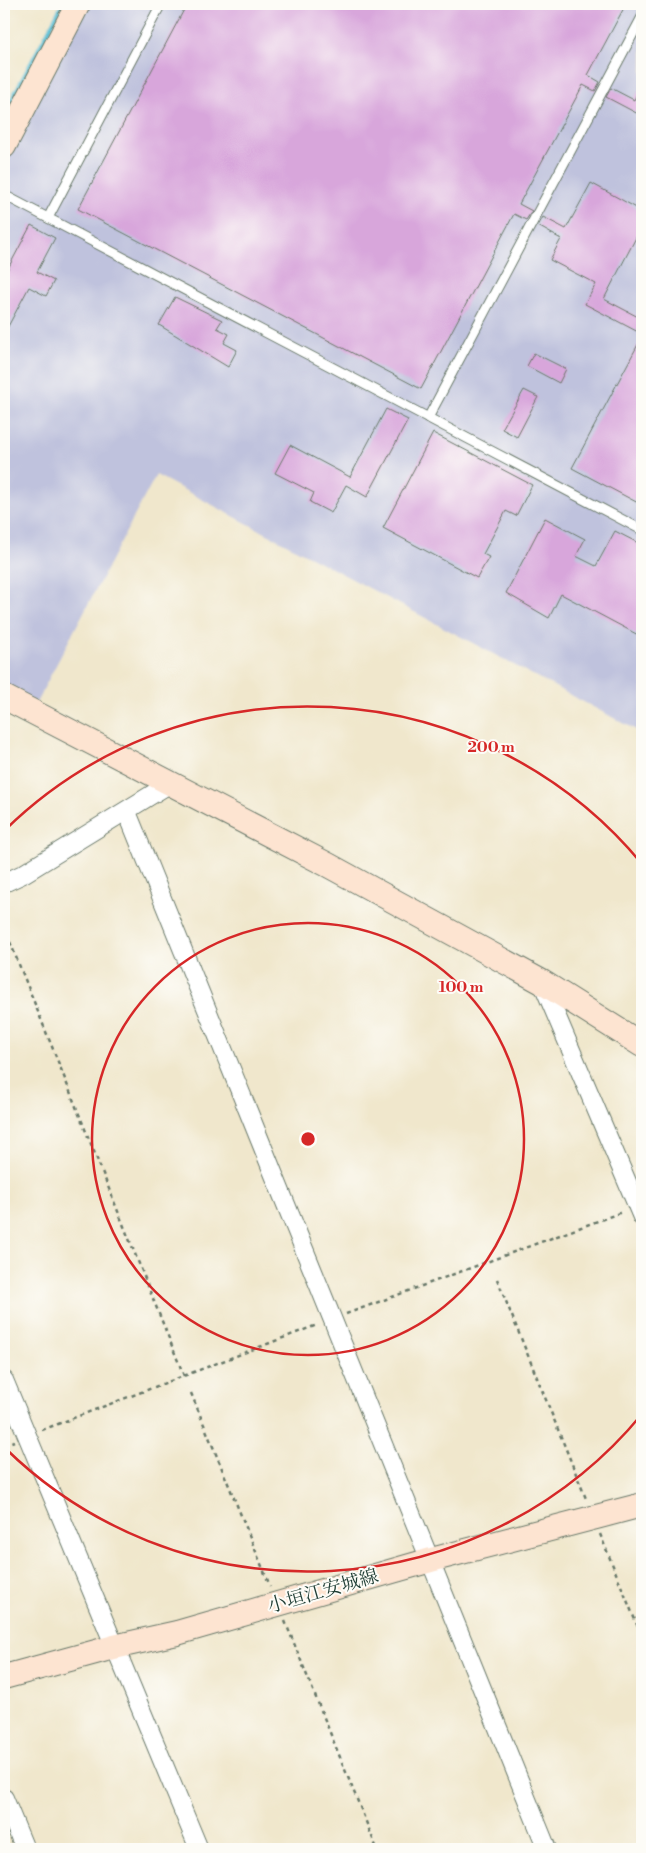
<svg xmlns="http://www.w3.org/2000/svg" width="646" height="1853" viewBox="0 0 646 1853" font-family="'Libre Bodoni','Noto Serif JP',serif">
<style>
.industrial{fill:#bfc2dd}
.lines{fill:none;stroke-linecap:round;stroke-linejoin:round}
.stream{stroke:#59bfd6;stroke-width:4.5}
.building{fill:#d8a6db}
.lane-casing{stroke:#687869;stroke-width:11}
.street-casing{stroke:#687869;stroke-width:20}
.secondary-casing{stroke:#687869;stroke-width:26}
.path{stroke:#687869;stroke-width:2.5;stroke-dasharray:4 4;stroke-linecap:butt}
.lane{stroke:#fff;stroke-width:9}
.street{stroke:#fff;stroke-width:18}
.secondary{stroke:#fde4d1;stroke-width:24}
.ring{fill:none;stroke:#d62828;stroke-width:2.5}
.labels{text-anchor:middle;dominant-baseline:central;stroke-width:4;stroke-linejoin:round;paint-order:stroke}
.street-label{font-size:19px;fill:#1f3d34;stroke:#fdfcf7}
.centre{fill:#d62828;stroke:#fdfcf7;stroke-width:2.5}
.ring-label{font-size:15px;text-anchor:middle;font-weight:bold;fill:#d62828;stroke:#fdfcf7;stroke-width:4;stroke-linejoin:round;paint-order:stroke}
</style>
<rect width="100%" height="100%" fill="#fdfcf7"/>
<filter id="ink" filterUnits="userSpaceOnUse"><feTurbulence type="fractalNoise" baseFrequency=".02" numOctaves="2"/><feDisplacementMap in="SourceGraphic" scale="10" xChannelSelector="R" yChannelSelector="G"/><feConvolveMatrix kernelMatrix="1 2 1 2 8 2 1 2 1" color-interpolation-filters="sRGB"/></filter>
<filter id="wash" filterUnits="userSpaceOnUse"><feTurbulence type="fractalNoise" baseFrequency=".0096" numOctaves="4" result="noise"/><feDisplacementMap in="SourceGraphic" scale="20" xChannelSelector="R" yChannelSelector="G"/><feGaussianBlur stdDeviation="1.12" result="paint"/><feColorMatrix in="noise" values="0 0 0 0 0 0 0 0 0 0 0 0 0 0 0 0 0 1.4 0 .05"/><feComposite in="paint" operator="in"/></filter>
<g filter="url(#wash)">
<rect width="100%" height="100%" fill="#f0e7cc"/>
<polygon class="industrial" points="88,4 642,4 642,733 156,475 36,703 4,686 4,162"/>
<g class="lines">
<polyline class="stream" points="4,114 63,4"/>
</g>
<g id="blocks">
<g class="building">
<polygon points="187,4 626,4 588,75 600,82 595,91 583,85 519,204 532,211 526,220 514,214 421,389 78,209"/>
<polygon points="642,84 642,116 606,97 611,88 634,100"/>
<polygon points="591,183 642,211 642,226 604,299 642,319 642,334 585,304 596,284 550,260 561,239 538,226 543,217 566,229"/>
<polygon points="31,225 55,238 37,272 54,281 46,296 29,287 4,334 4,276"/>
<polygon points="175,297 222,320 217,328 229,334 224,343 237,350 228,367 159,325"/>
<polygon points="642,337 642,505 572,468"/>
<polygon points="534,353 566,369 559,383 527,366"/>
<polygon points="524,390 538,397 517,437 502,429"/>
<polygon points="386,409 408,420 367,497 346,485 331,513 310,502 314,493 275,473 290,445 350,477"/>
<polygon points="433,433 532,485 516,516 506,511 483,554 489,557 477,578 383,528"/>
<polygon points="545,518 585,539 576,556 596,566 615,531 642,545 642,637 561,594 549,618 506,593"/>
</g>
</g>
</g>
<g filter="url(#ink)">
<use href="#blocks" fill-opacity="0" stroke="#687869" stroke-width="1"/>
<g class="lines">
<defs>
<g id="lane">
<polyline points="4,195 642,530"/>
<polyline points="48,218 161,4"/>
<polyline points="428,418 642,17"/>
</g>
<g id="street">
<polyline points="127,812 547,1849"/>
<polyline points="4,883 23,874 169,784"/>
<polyline points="542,982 642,1217"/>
<polyline points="4,1380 199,1849"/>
<polyline points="4,1798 25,1849"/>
</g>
<g id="secondary">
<polyline points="4,146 78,4"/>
<polyline points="4,697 328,865 542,982 642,1045"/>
<polyline points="4,1677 114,1647 177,1633 431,1560 642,1505"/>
</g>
</defs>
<use href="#lane" class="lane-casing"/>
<use href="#street" class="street-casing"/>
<use href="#secondary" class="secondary-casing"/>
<g class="path">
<polyline points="4,927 184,1376"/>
<polyline points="497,1279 587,1501"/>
<polyline points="346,1314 622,1212"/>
<polyline points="191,1393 270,1586"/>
<polyline points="42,1430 317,1325"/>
<polyline points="4,1445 14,1441"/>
<polyline points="600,1534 642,1637"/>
<polyline points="285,1621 377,1849"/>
</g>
<use href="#lane" class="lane"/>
<use href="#street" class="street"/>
<use href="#secondary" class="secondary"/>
</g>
</g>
<g class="ring">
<circle cx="308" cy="1139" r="216"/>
<path d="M642 1414A433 433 0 0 1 5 1448M5 830A433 433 0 0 1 642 864"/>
</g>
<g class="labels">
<g class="street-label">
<text transform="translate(323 1591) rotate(-16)">小垣江安城線</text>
</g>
</g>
<circle cx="308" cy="1139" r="8" class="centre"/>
<g class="ring-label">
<text x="491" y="752">200 m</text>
<text x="461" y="992">100 m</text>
</g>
<rect width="646" height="1853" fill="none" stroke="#fdfcf7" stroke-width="20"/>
</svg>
